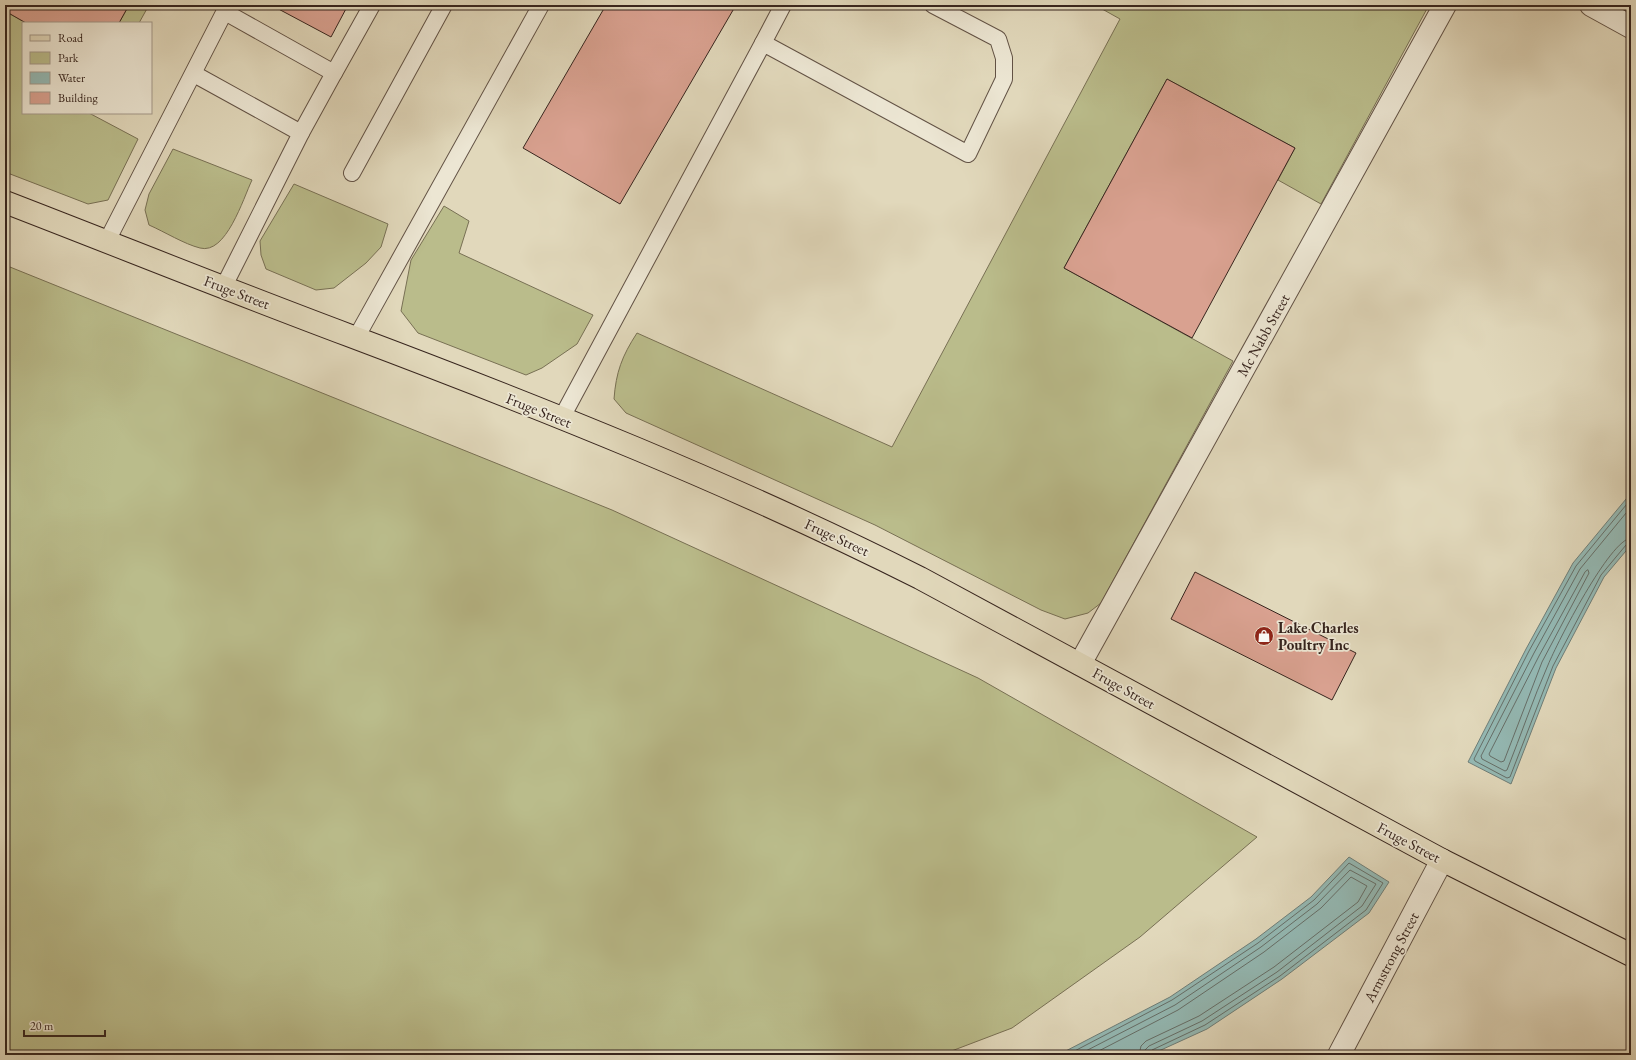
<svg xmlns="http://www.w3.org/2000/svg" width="1636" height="1060" viewBox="0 0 1636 1060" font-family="'EB Garamond',serif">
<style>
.green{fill:#babc8b;stroke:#787054}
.water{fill:#94b9b4;stroke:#6f7e78}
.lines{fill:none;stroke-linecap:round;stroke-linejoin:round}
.shore{stroke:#666f69;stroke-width:1}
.building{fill:#d9a190;stroke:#37251e}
.service-casing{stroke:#625245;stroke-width:18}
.minor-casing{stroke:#625245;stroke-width:24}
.primary-casing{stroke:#37251e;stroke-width:24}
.service{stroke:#ece6d3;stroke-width:16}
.minor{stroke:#ece6d3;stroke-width:22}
.primary{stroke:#e1d8bb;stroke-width:22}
.labels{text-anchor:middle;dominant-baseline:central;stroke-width:3.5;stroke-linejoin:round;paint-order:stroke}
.street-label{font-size:15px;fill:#37251e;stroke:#ece6d3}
.poi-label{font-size:15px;font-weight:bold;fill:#37251e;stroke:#ece6d3;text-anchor:start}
</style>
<rect width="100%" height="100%" fill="#e1d8bb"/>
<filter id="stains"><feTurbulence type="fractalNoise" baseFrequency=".005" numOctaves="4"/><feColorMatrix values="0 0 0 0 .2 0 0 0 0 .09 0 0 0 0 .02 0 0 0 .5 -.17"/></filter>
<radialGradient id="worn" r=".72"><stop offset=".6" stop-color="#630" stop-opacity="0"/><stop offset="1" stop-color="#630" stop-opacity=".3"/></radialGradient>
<g class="green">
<polygon points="129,5 149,5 139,23 119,23"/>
<path d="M1095,5H1429L1321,204L1278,180L1295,148L1167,79L1064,268L1233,361L1101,603L1088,613L1065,619L1041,610L875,525L626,413L614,399C616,372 622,356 637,333L892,447L1120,19Z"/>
<polygon points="5,11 26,23 23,23 23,113 89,113 138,139 108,200 88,204 5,172"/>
<path d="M173,149L252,180C243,199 226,255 200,248C184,244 165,232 149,225L145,210L149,194Z"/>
<polygon points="294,184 388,224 381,247 366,263 334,288 316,290 266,269 261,255 260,241"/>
<polygon points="444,206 469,221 459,253 593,315 577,344 542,368 526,375 418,333 401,311 411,260"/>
<polygon points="5,265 612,510 978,678 1257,837 1140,937 1012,1028 941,1055 5,1055"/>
</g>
<g class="water">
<polygon points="1631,493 1631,545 1604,577 1556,668 1511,784 1468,762 1526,649 1573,563"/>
<polygon points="1349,857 1389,882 1369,913 1282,979 1207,1029 1150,1055 1058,1055 1170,997 1256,939 1311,897"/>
</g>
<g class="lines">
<g class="shore">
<polyline points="1631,499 1576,566 1529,651 1474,759 1475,761 1507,778 1510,777 1553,666 1601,575 1626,545 1631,543"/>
<path d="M1631,507L1580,569L1534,653L1481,756L1482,759L1505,771L1507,770C1521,735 1533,699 1548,665C1557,643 1610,539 1631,538"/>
<polygon points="1588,570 1589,573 1542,662 1504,761 1501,762 1490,756 1489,754 1539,656 1585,572"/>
<polyline points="1067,1055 1172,1000 1258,943 1314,900 1349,863 1383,883 1366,910 1280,976 1205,1025 1152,1050 1150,1055"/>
<polyline points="1078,1055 1175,1005 1261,947 1317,904 1350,870 1376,884 1362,906 1277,972 1202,1021 1149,1046 1145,1050 1145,1055"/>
<polyline points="1091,1055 1178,1010 1264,952 1321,908 1351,877 1367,886 1358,902 1274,967 1199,1016 1146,1041 1141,1046 1139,1055"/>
</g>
</g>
<g class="building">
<polygon points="5,5 129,5 119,23 26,23 5,11"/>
<polygon points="271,5 348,5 331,37"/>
<polygon points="606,5 736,5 620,204 523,148"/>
<polygon points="1167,79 1295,148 1192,338 1064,268"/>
<polygon points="1195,572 1356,653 1332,700 1171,619"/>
</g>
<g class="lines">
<defs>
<g id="service">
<polyline points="225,12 334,73 301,133"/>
<polyline points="763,43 783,5"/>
<polyline points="334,73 372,5"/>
<polyline points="194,74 301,133 224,286"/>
<polyline points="352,173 444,5"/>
<polyline points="107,241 228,5"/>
<polyline points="356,338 541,5"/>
<polyline points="561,419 763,43 968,154 1004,79 1004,58 998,39 933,5"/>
</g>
<g id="minor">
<polyline points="1591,5 1631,27"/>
<polyline points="1080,664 1445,5"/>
<polyline points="1339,1055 1442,860"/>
</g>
<path id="primary" d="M5,202C119,246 233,292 348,335C542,408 735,485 920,578L1442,860L1631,955"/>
</defs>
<use href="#service" class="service-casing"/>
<use href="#minor" class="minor-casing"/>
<use href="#primary" class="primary-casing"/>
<use href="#service" class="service"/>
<use href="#minor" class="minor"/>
<use href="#primary" class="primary"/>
</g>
<defs>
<symbol id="shop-disc" viewBox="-11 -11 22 22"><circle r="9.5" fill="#8f2418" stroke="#ece6d3"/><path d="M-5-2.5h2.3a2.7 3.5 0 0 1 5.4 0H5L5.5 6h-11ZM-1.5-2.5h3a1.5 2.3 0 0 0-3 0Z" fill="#fff"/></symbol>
</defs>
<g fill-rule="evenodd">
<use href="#shop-disc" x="1253" y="625" width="22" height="22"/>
</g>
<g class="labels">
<g class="street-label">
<text transform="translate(237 292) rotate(21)">Fruge Street</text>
<text transform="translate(1263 335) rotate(-61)">Mc Nabb Street</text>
<text transform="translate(539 410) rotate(22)">Fruge Street</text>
<text transform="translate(837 537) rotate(25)">Fruge Street</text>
<text transform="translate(1124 688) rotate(29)">Fruge Street</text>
<text transform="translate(1409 842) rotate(28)">Fruge Street</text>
<text transform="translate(1391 957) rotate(-62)">Armstrong Street</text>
</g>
<g class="poi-label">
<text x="1278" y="627">Lake Charles<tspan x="1278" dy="17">Poultry Inc</tspan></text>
</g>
</g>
<rect width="1636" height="1060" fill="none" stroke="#e1d8bb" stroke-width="20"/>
<rect x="6" y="6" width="1624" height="1048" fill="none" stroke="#37251e" stroke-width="2"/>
<rect x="10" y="10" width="1616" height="1040" fill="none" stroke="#37251e"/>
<rect x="22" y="22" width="130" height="92" fill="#ece6d3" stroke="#a4998b"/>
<rect x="30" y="35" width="20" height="6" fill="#e1d8bb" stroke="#a4998b"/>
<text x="58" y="42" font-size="12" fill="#37251e">Road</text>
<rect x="30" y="52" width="20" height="12" fill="#babc8b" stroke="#a4998b"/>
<text x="58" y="62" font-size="12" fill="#37251e">Park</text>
<rect x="30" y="72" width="20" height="12" fill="#94b9b4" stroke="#a4998b"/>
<text x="58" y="82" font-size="12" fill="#37251e">Water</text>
<rect x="30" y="92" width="20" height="12" fill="#d9a190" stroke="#a4998b"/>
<text x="58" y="102" font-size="12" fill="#37251e">Building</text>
<path d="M24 1030v6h81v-6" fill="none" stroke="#37251e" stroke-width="2"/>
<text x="30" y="1030" font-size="12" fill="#37251e" stroke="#ece6d3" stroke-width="3" paint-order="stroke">20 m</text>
<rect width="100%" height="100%" filter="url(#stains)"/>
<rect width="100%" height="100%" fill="url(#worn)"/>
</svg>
